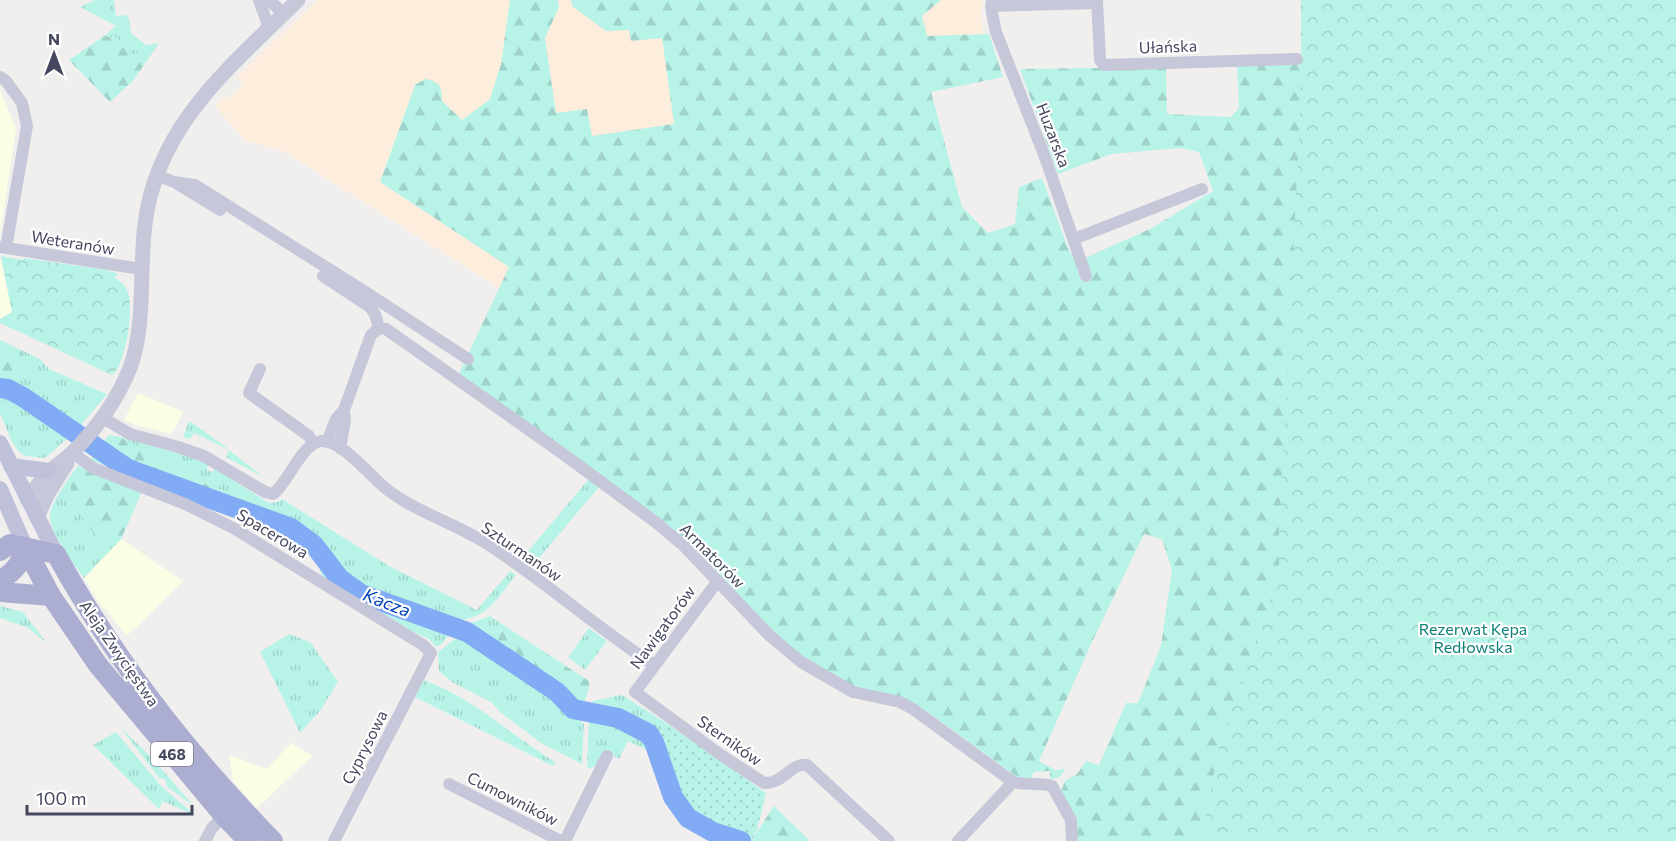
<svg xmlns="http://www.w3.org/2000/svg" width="1676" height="841" viewBox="0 0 1676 841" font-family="Commissioner,sans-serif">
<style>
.commercial{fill:#fafee5}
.medical{fill:#fdeddc}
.grass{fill:url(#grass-tufts)}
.forest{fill:url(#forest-firs)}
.park{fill:url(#park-crowns)}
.garden{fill:url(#garden-dots)}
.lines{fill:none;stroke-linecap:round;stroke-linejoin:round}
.stream{stroke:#81abf4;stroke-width:3}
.river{stroke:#81abf4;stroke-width:20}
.minor{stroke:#c6c8da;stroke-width:12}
.tertiary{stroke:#c6c8da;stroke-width:15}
.secondary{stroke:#bfc0d9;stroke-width:16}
.primary{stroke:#abaed0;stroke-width:20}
.labels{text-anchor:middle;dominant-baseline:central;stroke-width:4.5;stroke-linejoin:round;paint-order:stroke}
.shield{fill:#fff;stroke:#7c7e8e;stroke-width:1.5}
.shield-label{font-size:15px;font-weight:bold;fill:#44475d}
.street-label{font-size:16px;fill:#44475d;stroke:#fff}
.park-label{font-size:16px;fill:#0e8077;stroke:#fff}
.water-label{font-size:18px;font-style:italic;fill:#0043b5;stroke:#fff}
</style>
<defs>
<pattern id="grass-tufts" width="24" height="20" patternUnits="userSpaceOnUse" patternTransform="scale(1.5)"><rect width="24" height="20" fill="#b8f3e8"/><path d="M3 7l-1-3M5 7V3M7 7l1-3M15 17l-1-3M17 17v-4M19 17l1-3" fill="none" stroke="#9fd2c9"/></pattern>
<pattern id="forest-firs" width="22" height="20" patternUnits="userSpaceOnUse" patternTransform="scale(1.5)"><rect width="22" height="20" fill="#b8f3e8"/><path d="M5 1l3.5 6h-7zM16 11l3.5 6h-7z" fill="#9fd2c9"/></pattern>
<pattern id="park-crowns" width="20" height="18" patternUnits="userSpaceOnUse" patternTransform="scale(1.5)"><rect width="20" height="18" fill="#b8f3e8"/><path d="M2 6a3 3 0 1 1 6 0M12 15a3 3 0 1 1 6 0" fill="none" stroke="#9fd2c9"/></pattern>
<pattern id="garden-dots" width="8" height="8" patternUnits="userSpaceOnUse" patternTransform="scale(1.5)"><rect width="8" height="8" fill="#b8f3e8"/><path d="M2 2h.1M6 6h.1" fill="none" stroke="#9fd2c9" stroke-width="1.8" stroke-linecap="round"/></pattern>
</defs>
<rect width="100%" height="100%" fill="#f1efee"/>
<g class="commercial">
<polygon points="0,90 16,129 0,235"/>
<polygon points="0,256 12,312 0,319"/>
<polygon points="138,393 183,412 172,434 136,425 124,420"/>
<polygon points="121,539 183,581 137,627 126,636 107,610 102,607 84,578"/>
<polygon points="291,743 312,756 257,808 233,781 229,755 267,769"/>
</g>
<polygon class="medical" points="317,0 983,0 981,14 983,39 509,267 499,288 285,152 245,140 215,106 224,97 227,99 243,85 237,77"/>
<g class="grass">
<polygon points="95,0 114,0 116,16 128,15 131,33 146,45 137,54 131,54 117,38 104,36 116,26 80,7"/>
<polygon points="23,351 40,359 49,369 107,394 76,431 45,458 25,456 19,452 12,442 0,413 0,374 16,374 25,364"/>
<path d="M189,421C216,438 240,459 265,478L226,457L229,450L194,433L190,439L183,437Z"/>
<path d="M120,437L192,457L208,464L207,470L212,472L215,469L269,503L277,502L282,499L389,566L477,610L510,571L516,575C500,595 487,619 459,620L455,626C426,616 370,602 349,581C341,574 337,563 331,554C319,538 290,518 270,514C264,513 258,513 251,511L245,502L224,491L185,476L159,456L141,449Z"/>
<path d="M78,466L142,491L121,539L84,578C74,564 49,533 50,515C51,502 70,477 78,466Z"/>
<polygon points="589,479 599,487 534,564 523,557"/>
<polygon points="317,557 338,580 358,595 452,630 443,643 436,647 429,639 411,631 322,577"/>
<polygon points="0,606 23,612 47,643 28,628 0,618"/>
<polygon points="490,616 508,628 479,634 477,637 470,629 463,626"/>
<polygon points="589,628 607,641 585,670 568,657"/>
<path d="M458,633C491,649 522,671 552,693C563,701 568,711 581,714V723H584L582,764L541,743L500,712L491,702L452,682L439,671L438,652L456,638Z"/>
<polygon points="289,634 310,642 338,682 320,711 300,733 260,652"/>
<path d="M424,680C473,698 511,735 555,762L553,766L415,697Z"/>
<path d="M622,695L666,723L658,740C640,722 615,713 590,711L592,701Z"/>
<path d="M589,716C613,717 643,726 655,749L653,753L628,741L619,759L604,751L596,766L590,768L587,767Z"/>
<polygon points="120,727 151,757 194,806 166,786 167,783 163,778 159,778"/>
<polygon points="116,732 161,786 196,816 163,801 159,809 93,745"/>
</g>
<g class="forest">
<path d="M510,0H558L559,7L545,38L556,113L587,109L592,136L674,124L662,38L631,41L629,30L606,31L572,6L571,0H941L922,16L927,36L989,34L1003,77L931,92L962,207L988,233L1015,224L1019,187L1042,178L1068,248L1076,262L1150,229L1213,191L1199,152L1180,148L1112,154L1058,174L1020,69L1166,67L1167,114L1231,117L1239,108L1237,66L1301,63V0H1676V841H1075L1061,791L1065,781L1077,774L1086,761L1099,765L1126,703H1138L1161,646L1172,570L1162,539L1144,534L1092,642L1039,761L1055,770L1065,769C1063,776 1057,779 1050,779V771L1034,772L1030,780H1021L925,710L853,686L792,650L697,553L458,376L509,267L380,182L415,85L425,79C440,81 442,87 442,101L462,120L490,99L501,64Z"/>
<polygon points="104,36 117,38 131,54 137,54 146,45 159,43 133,81 110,102 69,60"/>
<polygon points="0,340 23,351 25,364 16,374 0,374"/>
<polygon points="109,435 120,437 141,449 159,456 185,476 224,491 245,502 251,511 248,516 236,515 195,496 141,479 90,460"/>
<path d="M83,468L142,491L121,539C113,540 105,541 98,536C87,530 68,494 71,482C72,475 78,472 83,468Z"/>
<path d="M508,628L589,681C590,692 584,698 583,710C570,705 561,692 549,683C526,666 501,653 477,637L479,634Z"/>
<polygon points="774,806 810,841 751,841"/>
</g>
<g class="park">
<polygon points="1301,0 1676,0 1676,841 1204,841 1204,822 1221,739 1279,575 1279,530 1301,98"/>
<path d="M1,256L23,260L24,258L107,270L118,274L115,278C122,282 127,288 129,296C133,314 126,364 112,375L0,323V319L12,312Z"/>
</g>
<polygon class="garden" points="666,723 766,793 757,830 751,841 695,814 685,805 670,766 658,744 658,740"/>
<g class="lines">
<polyline class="stream" points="0,385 3,388"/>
<polyline class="river" points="0,388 8,389 23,397 128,469 291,528 314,545 340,579 361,594 467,632 557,692 573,709 618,718 649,734 654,742 673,797 688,818 713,832 741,841"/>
<g class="minor">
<polyline points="259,0 269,28"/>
<polyline points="269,0 284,14"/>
<polyline points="992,0 992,13 996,32 1045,157 1086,276"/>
<polyline points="1097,0 1100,60 1104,65 1297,59"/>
<polyline points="991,6 1097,3"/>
<polyline points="0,77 6,81 22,103 27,126 6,248"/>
<polyline points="156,175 174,182 195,185 364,291 468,359"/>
<polyline points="179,185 220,210"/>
<polyline points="1074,239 1202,189"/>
<polyline points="0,247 141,269"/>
<polyline points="323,276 370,307 375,314 379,328"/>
<path d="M379,328L386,329L559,451L654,521L684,546L770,636L801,662L853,692L900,702L913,709L1013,782C1026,786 1040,782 1052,786L1071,820L1072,841"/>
<polyline points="260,369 249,393 309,436 313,443"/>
<path d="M103,418L130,434L175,446L204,456L265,492L273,494C288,483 302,443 321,441C343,440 371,478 389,491C420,514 457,524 489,545C546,582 597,628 654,665"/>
<polyline points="327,442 336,419 344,410 371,335 379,328"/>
<polyline points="340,448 345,421 344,410"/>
<polyline points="73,453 93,468 185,504 235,529 423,645 431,653 334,841"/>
<path d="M717,582L635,692L721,755L764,783C784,784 790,763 807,765L889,841"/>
<polyline points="449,784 561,841"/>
<polyline points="205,841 212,828 224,816"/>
<polyline points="565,841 607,756"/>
<polyline points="958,841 1013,782"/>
</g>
<g class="tertiary">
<path d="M27,499C34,490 41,479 50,471C58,464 67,458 74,451C98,427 117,400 130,368C146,325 139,270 145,224C157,125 231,66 298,0"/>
<polyline points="37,518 47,495 67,463"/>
</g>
<g class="secondary">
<polyline points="0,443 56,554"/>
<polyline points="11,466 49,471"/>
<polyline points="0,489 25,547"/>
</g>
<g class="primary">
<polyline points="25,547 51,596 98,665 224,816 248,841"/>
<path d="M0,551L10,544L56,554C114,659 189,755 273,841"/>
<path d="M0,580C15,572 21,563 25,547"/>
<polyline points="0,592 51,596"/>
</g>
</g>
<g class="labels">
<rect class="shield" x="151" y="742" width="42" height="24" rx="4.5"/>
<g class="shield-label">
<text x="172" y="754">468</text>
</g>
<g class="street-label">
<text transform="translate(1168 46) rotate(-2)">Ułańska</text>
<text transform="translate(1054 135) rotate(69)">Huzarska</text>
<text transform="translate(73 242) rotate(9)">Weteranów</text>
<text transform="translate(273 533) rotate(31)">Spacerowa</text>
<text transform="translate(522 551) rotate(34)">Szturmanów</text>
<text transform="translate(713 555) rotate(45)">Armatorów</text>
<text transform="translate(662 627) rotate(-54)">Nawigatorów</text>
<text transform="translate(120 653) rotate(55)">Aleja Zwycięstwa</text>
<text transform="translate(730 740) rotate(35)">Sterników</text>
<text transform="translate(364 747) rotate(-63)">Cyprysowa</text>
<text transform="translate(513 798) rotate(27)">Cumowników</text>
</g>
<g class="park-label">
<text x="1473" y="628">Rezerwat Kępa<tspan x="1473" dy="18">Redłowska</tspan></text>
</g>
<g class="water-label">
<text transform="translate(387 602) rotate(21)">Kacza</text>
</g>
</g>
<g transform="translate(54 54)" stroke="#ffffff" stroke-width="4.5" paint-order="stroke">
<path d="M0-4.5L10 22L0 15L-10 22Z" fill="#44475d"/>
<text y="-9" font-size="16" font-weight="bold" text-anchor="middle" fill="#44475d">N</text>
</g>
<path d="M27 805v9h165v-9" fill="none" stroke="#44475d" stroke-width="3"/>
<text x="36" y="805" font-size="18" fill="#44475d" stroke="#ffffff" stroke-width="4.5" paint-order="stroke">100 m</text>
</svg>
